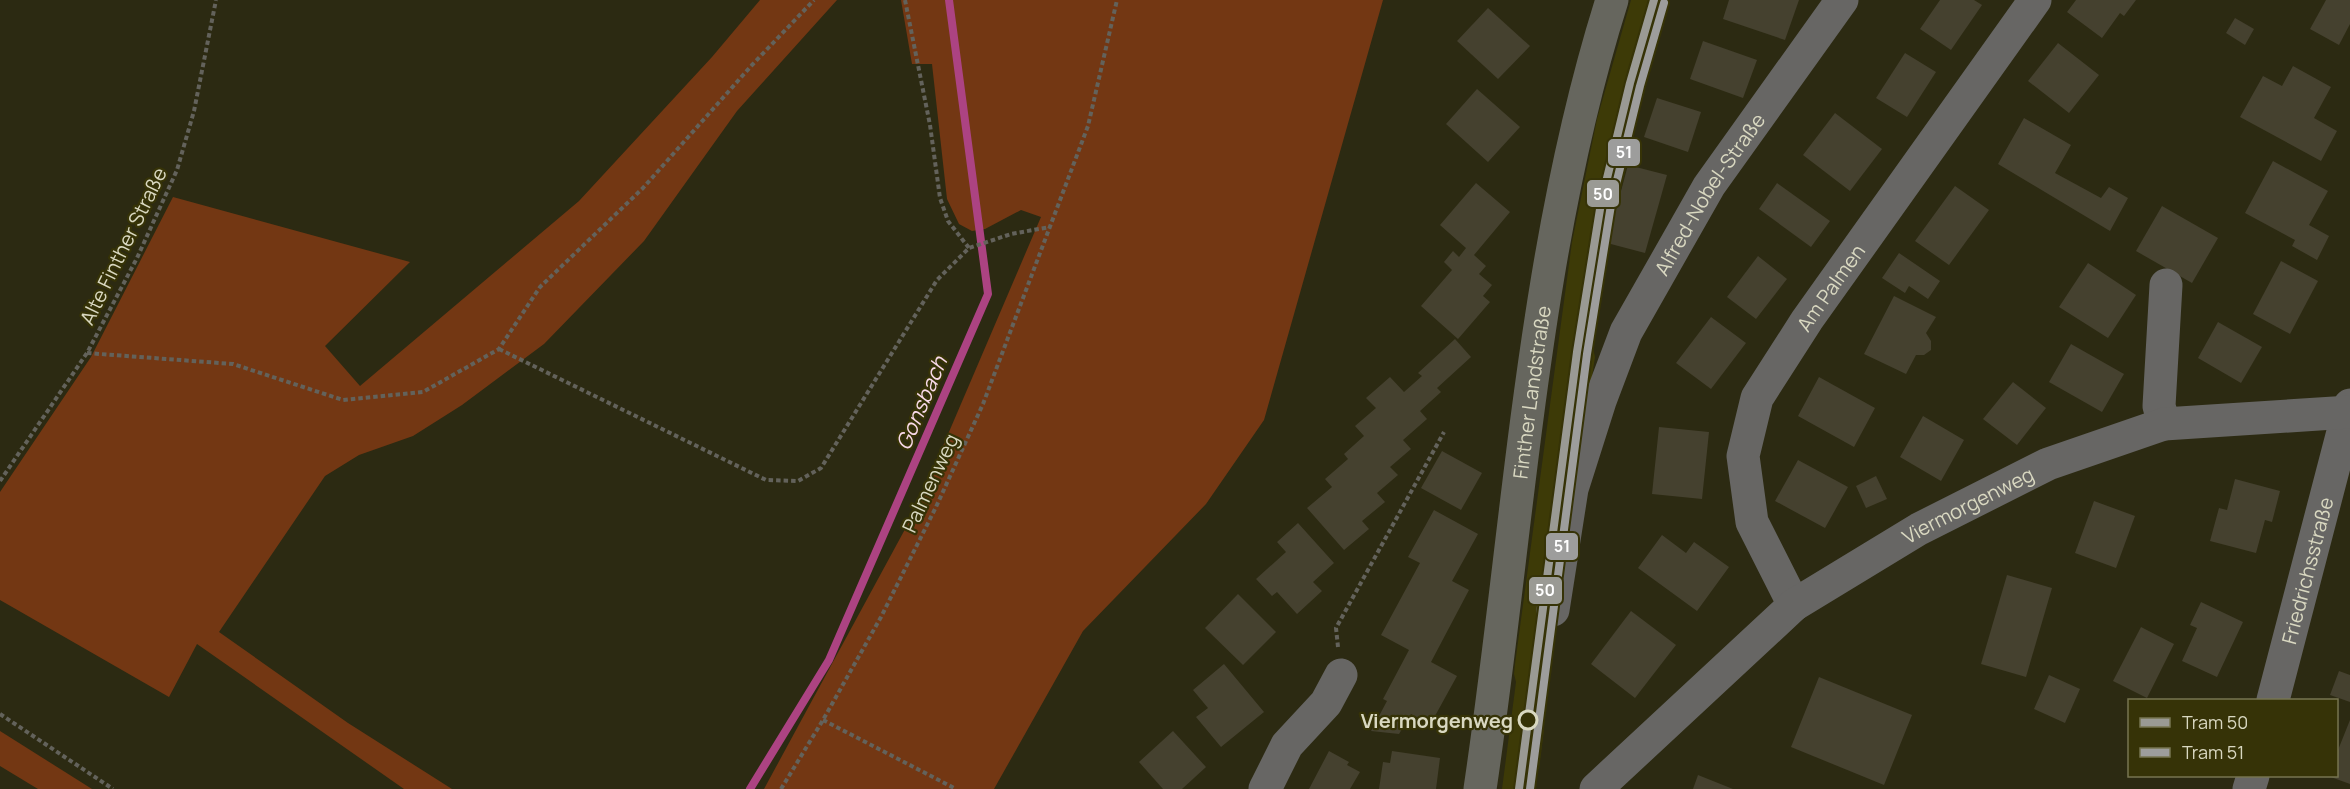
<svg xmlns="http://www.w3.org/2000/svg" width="2350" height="789" viewBox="0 0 2350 789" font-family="Manrope,sans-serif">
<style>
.built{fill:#3d3a07}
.green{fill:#733713}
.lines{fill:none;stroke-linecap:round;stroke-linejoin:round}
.stream{stroke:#ac4382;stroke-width:8}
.building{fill:#45412f}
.path{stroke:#63625b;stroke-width:4;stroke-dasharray:4.5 3;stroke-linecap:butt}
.minor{stroke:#676664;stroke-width:33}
.major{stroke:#66665e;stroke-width:33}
.tram-1-casing{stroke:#363307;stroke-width:12}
.tram-2-casing{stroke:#363307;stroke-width:12}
.tram-1{stroke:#9a9a94;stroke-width:8}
.tram-2{stroke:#9d9d9c;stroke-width:8}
.stop-dot{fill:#363307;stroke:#d9d8c1;stroke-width:3}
.labels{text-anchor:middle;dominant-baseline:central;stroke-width:4.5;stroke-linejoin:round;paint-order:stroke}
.street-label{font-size:20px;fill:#d9d8c1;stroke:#363307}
.stop-label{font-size:20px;font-weight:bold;fill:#d9d8c1;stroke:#363307;text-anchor:end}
.water-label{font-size:21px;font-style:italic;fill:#f9daea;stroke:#363307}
.line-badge{stroke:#363307;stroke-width:2}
.badge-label{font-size:16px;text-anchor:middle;font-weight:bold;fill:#fff}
</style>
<rect width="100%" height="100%" fill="#2c2a12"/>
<polygon class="built" points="1631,0 1660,0 1649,29 1624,130 1602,230 1585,331 1590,334 1595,357 1556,615 1541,729 1544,730 1539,769 1536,769 1533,789 1502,789 1516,682 1514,674 1515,664 1572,242 1597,119"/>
<g class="green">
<polygon points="760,0 837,0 737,111 644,241 544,344 462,405 413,436 359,455 325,476 219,632 348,723 452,789 404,789 197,644 169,697 0,600 0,492 91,357 173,197 410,262 325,346 360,386 579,201 712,57"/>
<polygon points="901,0 1383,0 1264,420 1206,504 1083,631 994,789 764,789 916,509 1041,217 1021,210 985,229 972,231 959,224 947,199 932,64 912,64"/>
<polygon points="0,731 92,789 38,789 0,766"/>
</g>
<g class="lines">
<polyline class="stream" points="750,789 829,660 988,294 949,0"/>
</g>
<g class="building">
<polygon points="1729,0 1799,0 1785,40 1723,19"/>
<polygon points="1940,0 1974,0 1982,5 1951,50 1920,29"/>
<polygon points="2076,0 2136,0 2124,16 2120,13 2102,38 2067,12"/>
<polygon points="2326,0 2350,0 2350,24 2339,45 2310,29"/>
<polygon points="1488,8 1530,46 1498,79 1457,41"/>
<polygon points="2235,18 2254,29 2245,45 2226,33"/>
<polygon points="1703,41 1757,60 1743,98 1690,79"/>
<polygon points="2058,43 2099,75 2069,113 2028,81"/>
<polygon points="1905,53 1936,72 1907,117 1876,98"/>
<polygon points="2293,66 2331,87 2314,118 2337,131 2321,161 2240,117 2263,76 2282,86"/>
<polygon points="1477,89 1520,127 1488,162 1446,124"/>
<polygon points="1657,98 1701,112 1688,152 1644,137"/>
<polygon points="1835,113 1882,149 1850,191 1803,155"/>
<polygon points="2024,118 2071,145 2055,173 2101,198 2109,187 2128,198 2110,231 1998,164"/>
<polygon points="2273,161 2328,191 2309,225 2329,236 2317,260 2292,246 2295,240 2245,213"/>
<polygon points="1628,165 1667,175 1645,253 1607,243"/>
<polygon points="1476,183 1510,212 1474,255 1486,266 1479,274 1492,285 1483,296 1490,302 1458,339 1421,306 1452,270 1444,262 1453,251 1459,257 1466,248 1440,225"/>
<polygon points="1777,183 1830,221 1811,247 1759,209"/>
<polygon points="1955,186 1989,210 1949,265 1915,241"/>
<polygon points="2162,206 2218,238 2192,283 2136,251"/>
<polygon points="1899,253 1940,281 1928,299 1909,286 1905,293 1882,278"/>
<polygon points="1758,256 1787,279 1756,319 1727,297"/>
<polygon points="2281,261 2318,281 2290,334 2253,314"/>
<polygon points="2088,263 2136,295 2108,338 2059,307"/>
<polygon points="1894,296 1936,317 1926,333 1931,341 1931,350 1924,355 1916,355 1906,374 1864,354"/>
<polygon points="1711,317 1746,343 1711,389 1676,363"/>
<polygon points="2218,322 2262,347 2241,383 2198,358"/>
<polygon points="1455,339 1471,357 1437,388 1441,392 1420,411 1427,419 1403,440 1411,449 1390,467 1398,475 1377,493 1385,502 1362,521 1369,529 1344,550 1307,508 1332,487 1325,479 1348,459 1344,454 1364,436 1355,426 1376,408 1366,398 1390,377 1404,392 1422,376 1418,373"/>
<polygon points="2071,344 2124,374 2102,412 2049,382"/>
<polygon points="1819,377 1875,408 1854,447 1798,416"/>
<polygon points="2013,382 2046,408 2017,445 1983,419"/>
<polygon points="1923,416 1964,440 1941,481 1900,457"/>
<polygon points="1659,427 1709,432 1702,499 1652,494"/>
<polygon points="1442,451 1482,473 1461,510 1421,488"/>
<polygon points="1798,460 1848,487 1825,528 1775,501"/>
<polygon points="1876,476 1887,499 1866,508 1856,486"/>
<polygon points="2235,479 2280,491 2272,522 2265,520 2256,553 2210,541 2219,508 2227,510"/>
<polygon points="2094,501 2135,516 2116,568 2075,553"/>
<polygon points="1434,510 1478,534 1452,581 1469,590 1431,662 1457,676 1430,725 1411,714 1399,734 1371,731 1387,701 1383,699 1409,650 1381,635 1420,563 1408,557"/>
<polygon points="1298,523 1334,563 1313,582 1322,591 1297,614 1277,592 1272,596 1256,579 1286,552 1277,542"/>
<polygon points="1662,535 1686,553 1694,542 1729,567 1697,611 1638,568"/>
<polygon points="2007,575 2052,588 2026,677 1981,664"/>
<polygon points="1238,594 1276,632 1243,665 1205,628"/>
<polygon points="2201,602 2243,622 2217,677 2182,661 2197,628 2190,625"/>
<polygon points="1631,611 1676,645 1635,698 1591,664"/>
<polygon points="2141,627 2174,644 2147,698 2113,681"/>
<polygon points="1224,664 1264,712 1221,747 1196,717 1208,708 1193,690"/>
<polygon points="2339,671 2350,675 2350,702 2330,695"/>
<polygon points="2049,675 2080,689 2065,723 2034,709"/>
<polygon points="1819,677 1912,715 1884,785 1791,747"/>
<polygon points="2350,720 2350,784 2328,776 2336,776 2336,755"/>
<polygon points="1173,731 1206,767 1182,789 1163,789 1139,762"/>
<polygon points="1329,751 1349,762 1347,765 1360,772 1350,789 1309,789"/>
<polygon points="1392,751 1440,758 1436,789 1379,789 1383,762 1390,763"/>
<polygon points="1698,775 1733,789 1693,789"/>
</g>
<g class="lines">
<g class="path">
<polyline points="905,0 930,125 940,198 948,221 969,248"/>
<polyline points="499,349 766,480 798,481 821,468 937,280 969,248 1011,234 1050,227"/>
<polyline points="87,353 233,364 343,400 423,392 499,349 540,287 643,188 752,65 814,0"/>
<polyline points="0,481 87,353 137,258 177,170 194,111 216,0"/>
<polyline points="1338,647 1336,628 1444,432"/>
<polyline points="0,714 113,789"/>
<polyline points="823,720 956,789"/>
<polyline points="781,789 823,720 881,617 936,507 983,404 1088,126 1117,0"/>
<polyline points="1528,789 1549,638"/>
</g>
<g class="minor">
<polyline points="2164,424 2159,406 2166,285"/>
<path id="s1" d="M1794,605L1752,522L1743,456L1757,398L1807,320L2035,0"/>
<path id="s2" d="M1553,610L1572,489L1600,401L1626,332L1709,186L1842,0"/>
<path id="s3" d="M2273,700L2350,405"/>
<polyline points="1265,789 1287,745 1326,703 1341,675"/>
<path id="s4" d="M1596,789L1794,605L1919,529L2048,464L2164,424L2350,412"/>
<polyline points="2249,789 2253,776"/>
</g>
<path class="major" id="s5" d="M1480,789C1519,527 1532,253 1612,0"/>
<defs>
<polyline id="tram-1" points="1519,789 1577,352 1601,203 1630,83 1654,0"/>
<polyline id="tram-2" points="1530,789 1587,354 1611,205 1640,86 1664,3"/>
</defs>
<use href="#tram-1" class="tram-1-casing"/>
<use href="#tram-2" class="tram-2-casing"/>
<use href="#tram-1" class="tram-1"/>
<use href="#tram-2" class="tram-2"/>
</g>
<circle class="stop-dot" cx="1528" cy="720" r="9"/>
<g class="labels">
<g class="street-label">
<text stroke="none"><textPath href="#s2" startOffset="450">Alfred-Nobel-Straße</textPath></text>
<text transform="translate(123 246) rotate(-64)">Alte Finther Straße</text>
<text stroke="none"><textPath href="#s1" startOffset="352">Am Palmen</textPath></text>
<text stroke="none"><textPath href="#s5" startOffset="400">Finther Landstraße</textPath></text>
<text transform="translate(930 483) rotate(-65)">Palmenweg</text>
<text stroke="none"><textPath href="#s4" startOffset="471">Viermorgenweg</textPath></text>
<text stroke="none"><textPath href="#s3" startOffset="134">Friedrichsstraße</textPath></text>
</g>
<g class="stop-label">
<text x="1513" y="720">Viermorgenweg</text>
</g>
<g class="water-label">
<text transform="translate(921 403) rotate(-67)">Gonsbach</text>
</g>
</g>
<g class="line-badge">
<rect x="1607" y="138" width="34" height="29" rx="6" fill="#9d9d9c"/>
<rect x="1586" y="179" width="34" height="29" rx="6" fill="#9a9a94"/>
<rect x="1545" y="532" width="34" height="29" rx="6" fill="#9d9d9c"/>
<rect x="1528" y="576" width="35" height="29" rx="6" fill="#9a9a94"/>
</g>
<g class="badge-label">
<text x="1624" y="158">51</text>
<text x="1603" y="200">50</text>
<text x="1562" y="552">51</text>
<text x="1545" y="596">50</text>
</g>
<rect x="2128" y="699" width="210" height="78" fill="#363307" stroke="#777551" stroke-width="1.5"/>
<rect x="2140" y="718" width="30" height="9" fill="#9a9a94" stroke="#777551" stroke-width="1.5"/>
<text x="2182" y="729" font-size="18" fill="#d9d8c1">Tram 50</text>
<rect x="2140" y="748" width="30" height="9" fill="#9d9d9c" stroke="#777551" stroke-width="1.5"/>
<text x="2182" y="759" font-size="18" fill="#d9d8c1">Tram 51</text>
</svg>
